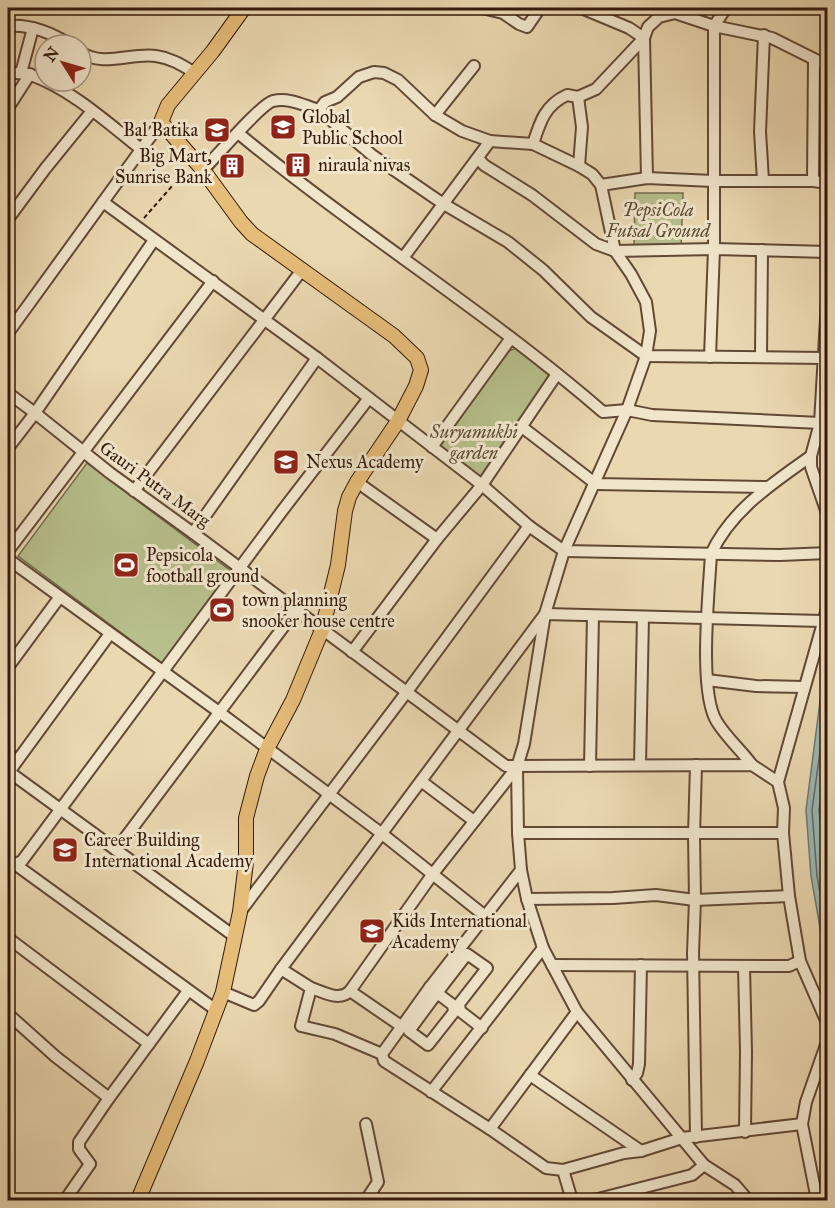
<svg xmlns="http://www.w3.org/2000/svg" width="835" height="1208" viewBox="0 0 835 1208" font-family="'IM FELL Great Primer',serif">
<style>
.green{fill:#b7bf8c;stroke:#766c4c;stroke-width:1.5}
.water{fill:#9ab8b4;stroke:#717871;stroke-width:1.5}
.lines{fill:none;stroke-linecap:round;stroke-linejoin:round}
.shore{stroke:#676860;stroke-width:1.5}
.minor-casing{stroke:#624936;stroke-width:14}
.major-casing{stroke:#34190d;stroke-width:16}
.path{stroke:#34190d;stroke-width:2;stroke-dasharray:4.5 3;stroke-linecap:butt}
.minor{stroke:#f1e6cc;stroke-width:10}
.major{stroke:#e5bc78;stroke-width:14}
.labels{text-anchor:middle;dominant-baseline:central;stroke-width:6;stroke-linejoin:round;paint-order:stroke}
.poi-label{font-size:18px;fill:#34190d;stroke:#f1e6cc;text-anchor:start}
.park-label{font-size:18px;font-style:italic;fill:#5b4b33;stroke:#f1e6cc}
.street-label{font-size:18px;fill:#34190d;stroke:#f1e6cc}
</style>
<rect width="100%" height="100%" fill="#ead8b1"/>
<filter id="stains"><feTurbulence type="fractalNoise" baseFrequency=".00333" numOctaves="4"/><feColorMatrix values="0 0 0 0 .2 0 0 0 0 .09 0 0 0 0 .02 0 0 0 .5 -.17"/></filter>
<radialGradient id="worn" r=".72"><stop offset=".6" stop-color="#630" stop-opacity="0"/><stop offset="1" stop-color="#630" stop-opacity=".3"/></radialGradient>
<g class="green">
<polygon points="635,193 683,193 681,248 634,247"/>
<polygon points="516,348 550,371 552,378 482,475 475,478 440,446 509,351"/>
<polygon points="87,463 235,574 166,666 18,556"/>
</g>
<polygon class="water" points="827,673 827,968 811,876 806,810 821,694"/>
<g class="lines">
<g class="shore">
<polyline points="828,693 812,810 817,876 828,938"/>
<polyline points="828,747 819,810 828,893"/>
</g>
<defs>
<g id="minor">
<polyline points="482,8 503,13 519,24 527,27 540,8"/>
<polyline points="581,8 629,28 644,38 647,178"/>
<path d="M8,26C30,24 52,33 71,45"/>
<path d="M81,52C102,68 133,52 156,56C171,58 182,65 195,73"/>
<path d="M8,73C15,73 23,72 31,75C71,89 109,124 142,150"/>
<polyline points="21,73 33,28"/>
<polyline points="578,97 582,127 579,166"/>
<polyline points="8,108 30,74"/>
<polyline points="319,110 372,155 442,203 508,242 543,270 591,317 646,356 824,358"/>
<polyline points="435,115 474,66"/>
<path d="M238,133C356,231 488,312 603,412L627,410L652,415L820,423"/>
<path d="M533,144C540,122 545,105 567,95L578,97L596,89L644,38L648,27L659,17L675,13L714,26L772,38L828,66"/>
<polyline points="478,158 484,165 532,195 596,244 615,251 714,249 828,252"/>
<path d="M203,170C216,157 261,104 273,101C289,97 305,106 319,110L325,102L337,97L359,77L374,72L384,73L398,80L435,115L462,131L490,141L533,144L579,166L592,174L601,185L615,251L631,274L646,302L650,331L646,356L627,410L564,551L545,614L524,744L517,767L518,833L521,870L527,899L543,948L577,1012L704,1165L735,1185L748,1200"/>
<polyline points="763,180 760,132 764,35"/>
<polyline points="813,181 814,59"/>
<polyline points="601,185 647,178 713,181 813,181 828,183"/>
<polyline points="103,202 317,358 482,485 529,526 564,551 780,555 828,553"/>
<polyline points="8,219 45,169 92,111"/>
<polyline points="403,258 490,141"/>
<polyline points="828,284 820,423 811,456 811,467 828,516"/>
<polyline points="8,333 161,122"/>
<polyline points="761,356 762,250"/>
<polyline points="710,357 714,249 714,26 726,8"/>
<polyline points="8,393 35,413 110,473 193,533 506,766 752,765 778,782"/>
<polyline points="522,427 596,484 767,487"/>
<polyline points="432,447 511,338"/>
<polyline points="8,448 35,413 154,240"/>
<polyline points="357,482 437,539"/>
<polyline points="134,491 302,270"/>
<polyline points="193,533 317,358"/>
<polyline points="8,551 213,281"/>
<polyline points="8,559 219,712 381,833 485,916"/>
<polyline points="828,605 778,782 784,808 783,833 789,896 800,961 828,1025"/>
<polyline points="352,652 437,539 482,485 557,374"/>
<polyline points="8,667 59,598"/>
<polyline points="707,680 756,686 804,687"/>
<polyline points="640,765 643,617"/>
<path d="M752,765C742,751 726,737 717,722C698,693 709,592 711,554C731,510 773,483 811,456"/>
<polyline points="590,766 593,617"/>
<polyline points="8,771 234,936"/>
<polyline points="9,772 109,635"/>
<polyline points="421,781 474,821"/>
<polyline points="518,833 783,833"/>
<polyline points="116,850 296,610"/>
<polyline points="12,862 216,1010"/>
<polyline points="8,867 22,861 282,511 369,398"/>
<polyline points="521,870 430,987 382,1054 384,1061 490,1129 546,1168 563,1170 572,1200"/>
<polyline points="527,899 613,898 656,895 695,900 789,896"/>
<polyline points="240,912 406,693 529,526"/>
<polyline points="8,938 149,1044"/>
<polyline points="552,965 789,966 800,961"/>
<polyline points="744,966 746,1052 745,1132"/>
<polyline points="281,969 311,988 301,1026 335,1034 382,1054"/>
<polyline points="430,987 437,993 467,954 487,968 459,1004 460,1011 482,1028"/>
<path d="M311,988C324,992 339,1002 350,991L401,1026"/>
<polyline points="350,991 432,875 517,767"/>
<polyline points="223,992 254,1005 259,1001 281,969 545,614 822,621"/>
<polygon points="437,993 453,1005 454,1012 428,1045 409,1031"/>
<polyline points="8,1014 56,1057 109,1098"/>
<polyline points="530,1075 641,1151"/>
<polyline points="632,1080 637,1073 639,1064 641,965"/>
<polyline points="431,1092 543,948"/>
<polyline points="366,1124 378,1182 366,1200"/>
<polyline points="490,1129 577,1012"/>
<polyline points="696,1137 693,953 695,900 694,835 696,765"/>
<polyline points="563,1170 624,1153 641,1151 682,1138 802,1124"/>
<polyline points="65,1200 90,1164 79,1149 79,1142 109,1098 188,991"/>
<polyline points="594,1200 692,1175 704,1165"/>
<polyline points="817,1200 802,1124 806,1102 828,1039"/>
</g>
<polyline id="major" points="138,1200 197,1061 223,992 240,912 246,862 246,818 257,776 267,749 293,700 322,630 338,565 345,511 349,497 357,482 398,421 416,386 421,370 417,358 394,336 252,234 241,222 203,170 161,122 168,105 213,51 244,8"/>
</defs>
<use href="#minor" class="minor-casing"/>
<use href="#major" class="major-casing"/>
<polyline class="path" points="144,218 173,185 193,174"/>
<use href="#minor" class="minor"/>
<use href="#major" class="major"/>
</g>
<defs>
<symbol id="school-square" viewBox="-11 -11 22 22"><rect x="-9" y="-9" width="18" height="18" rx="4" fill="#8f2418" stroke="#f1e6cc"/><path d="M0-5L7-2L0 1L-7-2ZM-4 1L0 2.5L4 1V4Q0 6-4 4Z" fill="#fff"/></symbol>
<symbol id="building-square" viewBox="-11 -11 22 22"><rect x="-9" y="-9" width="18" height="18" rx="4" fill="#8f2418" stroke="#f1e6cc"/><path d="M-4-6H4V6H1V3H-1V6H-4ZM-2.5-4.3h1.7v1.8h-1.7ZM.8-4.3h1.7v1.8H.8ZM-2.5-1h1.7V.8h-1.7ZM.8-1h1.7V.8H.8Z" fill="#fff"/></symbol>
<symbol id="stadium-square" viewBox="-11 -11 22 22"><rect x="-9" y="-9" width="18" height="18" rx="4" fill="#8f2418" stroke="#f1e6cc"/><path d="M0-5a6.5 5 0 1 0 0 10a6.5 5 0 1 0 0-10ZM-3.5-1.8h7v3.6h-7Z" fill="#fff"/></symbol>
</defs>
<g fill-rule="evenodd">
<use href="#school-square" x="268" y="112" width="30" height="30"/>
<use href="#school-square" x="202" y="115" width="30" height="30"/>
<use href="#building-square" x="283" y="150" width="30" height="30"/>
<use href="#building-square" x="217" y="151" width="30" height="30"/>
<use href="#school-square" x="271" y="447" width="30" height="30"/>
<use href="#stadium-square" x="111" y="550" width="30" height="30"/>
<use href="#stadium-square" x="207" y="595" width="30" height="30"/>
<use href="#school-square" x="50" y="835" width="30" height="30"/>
<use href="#school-square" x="357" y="916" width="30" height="30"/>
</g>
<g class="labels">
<g class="poi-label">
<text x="302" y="117">Global<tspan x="302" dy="21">Public School</tspan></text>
<text x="198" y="130" text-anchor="end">Bal Batika</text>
<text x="212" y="156" text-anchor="end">Big Mart,<tspan x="212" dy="21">Sunrise Bank</tspan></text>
<text x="318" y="165">niraula nivas</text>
<text x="306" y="462">Nexus Academy</text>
<text x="146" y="555">Pepsicola<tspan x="146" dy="21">football ground</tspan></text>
<text x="242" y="600">town planning<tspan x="242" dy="21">snooker house centre</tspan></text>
<text x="84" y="840">Career Building<tspan x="84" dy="21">International Academy</tspan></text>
<text x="392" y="921">Kids International<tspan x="392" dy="21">Academy</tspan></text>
</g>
<g class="park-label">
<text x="658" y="210">PepsiCola<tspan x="658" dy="21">Futsal Ground</tspan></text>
<text x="474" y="432">Suryamukhi<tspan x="474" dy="21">garden</tspan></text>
</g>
<g class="street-label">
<text transform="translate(155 484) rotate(36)">Gauri Putra Marg</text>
</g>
</g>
<rect width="835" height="1208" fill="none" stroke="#ead8b1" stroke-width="30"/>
<rect x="9" y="9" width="817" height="1190" fill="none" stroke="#34190d" stroke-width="3"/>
<rect x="15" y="15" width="805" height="1178" fill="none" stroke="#34190d" stroke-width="1.5"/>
<g transform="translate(63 63) rotate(307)"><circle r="28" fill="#f1e6cc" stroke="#a59480" stroke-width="1.5"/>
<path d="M0-4.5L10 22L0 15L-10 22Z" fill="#8f2418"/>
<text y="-9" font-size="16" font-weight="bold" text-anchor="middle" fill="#34190d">N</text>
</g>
<rect width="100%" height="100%" filter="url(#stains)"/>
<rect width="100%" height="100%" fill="url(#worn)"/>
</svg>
